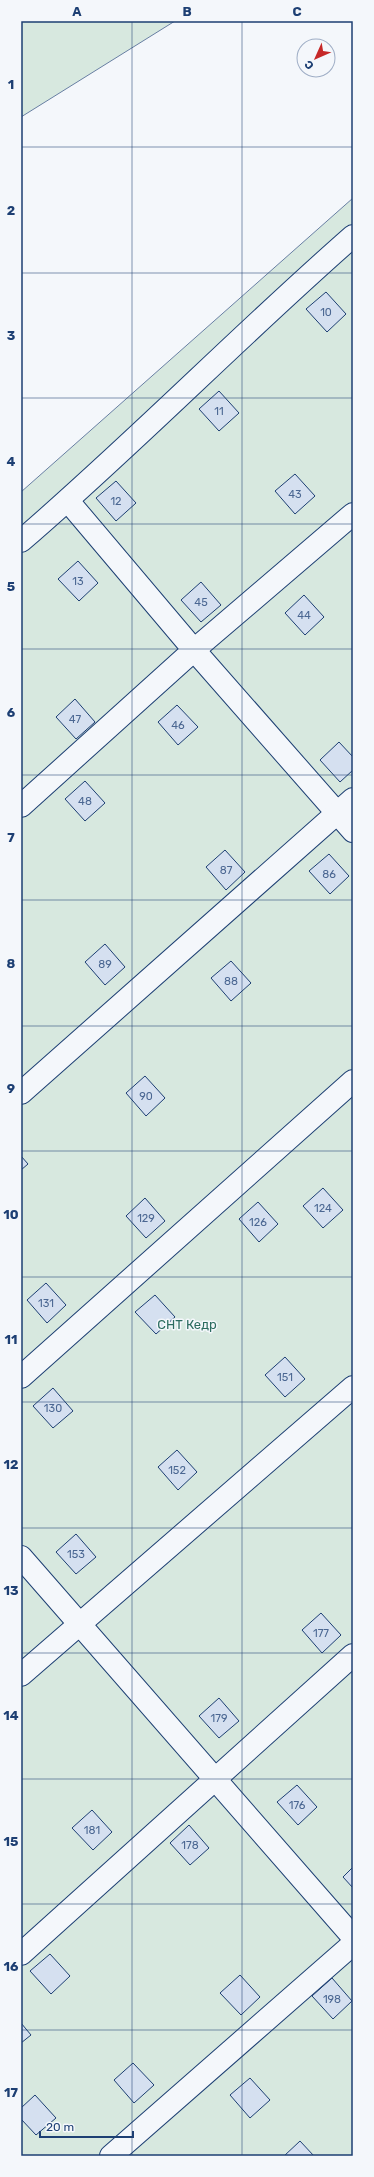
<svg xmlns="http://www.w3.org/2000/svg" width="374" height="2177" viewBox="0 0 374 2177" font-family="Rubik,sans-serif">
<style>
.green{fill:#d7e8df;stroke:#687fa3}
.building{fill:#d5e0f0;stroke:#1d3f73}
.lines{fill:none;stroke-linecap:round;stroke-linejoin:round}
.minor-casing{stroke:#1d3f73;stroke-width:24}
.minor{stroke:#f4f7fb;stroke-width:22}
.grid{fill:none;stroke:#1d3f73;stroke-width:1;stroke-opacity:0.55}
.labels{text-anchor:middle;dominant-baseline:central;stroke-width:3;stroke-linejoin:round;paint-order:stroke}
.number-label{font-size:11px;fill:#4b6792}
.park-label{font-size:13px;fill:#2c6c60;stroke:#f4f7fb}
.neatline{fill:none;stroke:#1d3f73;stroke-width:1.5}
.grid-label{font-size:13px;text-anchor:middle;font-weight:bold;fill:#1d3f73}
</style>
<rect width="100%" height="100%" fill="#f4f7fb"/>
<g class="green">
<polygon points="21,21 175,21 21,117"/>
<polygon points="353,198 353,2156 21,2156 21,492"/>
</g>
<g class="building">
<polygon points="326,292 346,314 327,332 306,309"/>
<polygon points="219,391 239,413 219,431 199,409"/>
<polygon points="295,474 315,496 295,514 275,491"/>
<polygon points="116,481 136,503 116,521 96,498"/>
<polygon points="78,561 98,583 79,601 58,579"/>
<polygon points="201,582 221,605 201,622 181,600"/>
<polygon points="304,595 324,617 305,635 285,613"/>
<polygon points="75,699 95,722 76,739 56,717"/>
<polygon points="177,705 198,727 178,745 158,722"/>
<polygon points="339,742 353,757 353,770 340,782 320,760"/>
<polygon points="85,781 105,803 85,821 65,799"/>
<polygon points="225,850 245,872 226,890 206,867"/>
<polygon points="329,854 349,876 330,894 309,871"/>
<polygon points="105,944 125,967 105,985 85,962"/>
<polygon points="231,961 251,983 231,1001 211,978"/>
<polygon points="145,1076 165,1098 146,1116 126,1093"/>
<polygon points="21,1156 28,1164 21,1170"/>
<polygon points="323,1188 343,1210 323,1228 303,1206"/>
<polygon points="145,1198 165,1221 146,1238 126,1216"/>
<polygon points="258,1202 278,1224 259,1242 239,1219"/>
<polygon points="46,1283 66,1305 47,1323 27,1300"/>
<polygon points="155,1295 175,1317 156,1334 135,1312"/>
<polygon points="285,1357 305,1379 285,1397 265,1375"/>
<polygon points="53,1388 73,1411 53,1428 33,1406"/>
<polygon points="177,1450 197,1472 178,1490 158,1467"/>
<polygon points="76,1534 96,1557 76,1574 56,1552"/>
<polygon points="321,1613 341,1635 322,1653 302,1630"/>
<polygon points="219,1698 239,1721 219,1738 199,1716"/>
<polygon points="297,1785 317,1807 298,1825 277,1802"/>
<polygon points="92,1810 112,1832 93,1850 72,1828"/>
<polygon points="189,1825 209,1848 190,1865 170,1843"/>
<polygon points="353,1867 353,1888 343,1877"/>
<polygon points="50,1954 70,1976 51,1994 30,1971"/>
<polygon points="240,1975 260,1997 241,2015 220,1993"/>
<polygon points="332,1978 352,2001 333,2019 312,1996"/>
<polygon points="21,2023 31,2035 21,2043"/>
<polygon points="133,2063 154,2085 134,2103 114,2080"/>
<polygon points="250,2078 270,2100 250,2118 230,2095"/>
<polygon points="35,2095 56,2118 36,2135 21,2119 21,2108"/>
<polygon points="300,2141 314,2156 284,2156"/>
</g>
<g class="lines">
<defs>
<g id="minor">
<polyline points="68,501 194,650 353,831"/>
<path d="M21,541C135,443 240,335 353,236"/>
<polyline points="21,806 194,650 353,514"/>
<polyline points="21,1093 353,799"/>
<polyline points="21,1377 353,1081"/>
<polyline points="21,1557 353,1937"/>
<polyline points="21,1675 353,1387"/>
<polyline points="21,1954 353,1655"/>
<polyline points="111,2156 353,1944"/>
</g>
</defs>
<use href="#minor" class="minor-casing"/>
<use href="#minor" class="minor"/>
</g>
<path class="grid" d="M132,21V2156M242,21V2156M21,147H353M21,273H353M21,398H353M21,524H353M21,649H353M21,775H353M21,900H353M21,1026H353M21,1151H353M21,1277H353M21,1402H353M21,1528H353M21,1653H353M21,1779H353M21,1904H353M21,2030H353"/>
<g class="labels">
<g class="number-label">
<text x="326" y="312">10</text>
<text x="219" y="411">11</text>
<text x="295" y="494">43</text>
<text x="116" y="501">12</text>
<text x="78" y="581">13</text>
<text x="201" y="602">45</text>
<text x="304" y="615">44</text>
<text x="75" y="719">47</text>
<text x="178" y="725">46</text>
<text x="85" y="801">48</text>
<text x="226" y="870">87</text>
<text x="329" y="874">86</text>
<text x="105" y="964">89</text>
<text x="231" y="981">88</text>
<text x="146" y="1096">90</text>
<text x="323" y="1208">124</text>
<text x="146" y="1218">129</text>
<text x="258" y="1222">126</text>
<text x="46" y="1303">131</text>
<text x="285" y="1377">151</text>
<text x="53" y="1408">130</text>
<text x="177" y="1470">152</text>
<text x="76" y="1554">153</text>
<text x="321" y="1633">177</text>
<text x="219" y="1718">179</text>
<text x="297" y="1805">176</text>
<text x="92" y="1830">181</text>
<text x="190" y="1845">178</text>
<text x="332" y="1999">198</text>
</g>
<g class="park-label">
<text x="187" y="1324">СНТ Кедр</text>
</g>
</g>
<rect width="374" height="2177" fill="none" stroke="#f4f7fb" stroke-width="44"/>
<g transform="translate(316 58) rotate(225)"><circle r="19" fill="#f4f7fb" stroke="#9eadc5"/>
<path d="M0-3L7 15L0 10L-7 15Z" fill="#c62828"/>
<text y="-6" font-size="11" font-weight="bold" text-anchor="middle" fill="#1d3f73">С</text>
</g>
<path d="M40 2131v6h93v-6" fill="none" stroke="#1d3f73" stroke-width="2"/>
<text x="46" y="2131" font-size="12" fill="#1d3f73" stroke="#f4f7fb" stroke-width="3" paint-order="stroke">20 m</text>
<rect x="22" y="22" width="330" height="2133" class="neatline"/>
<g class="grid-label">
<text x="77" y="16">A</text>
<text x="187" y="16">B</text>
<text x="297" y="16">C</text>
<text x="11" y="89">1</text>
<text x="11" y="215">2</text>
<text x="11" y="340">3</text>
<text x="11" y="466">4</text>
<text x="11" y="591">5</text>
<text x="11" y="717">6</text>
<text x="11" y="842">7</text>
<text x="11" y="968">8</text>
<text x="11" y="1093">9</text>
<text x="11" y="1219">10</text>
<text x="11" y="1344">11</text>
<text x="11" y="1469">12</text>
<text x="11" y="1595">13</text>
<text x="11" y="1720">14</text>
<text x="11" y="1846">15</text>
<text x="11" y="1971">16</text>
<text x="11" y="2097">17</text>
</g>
</svg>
